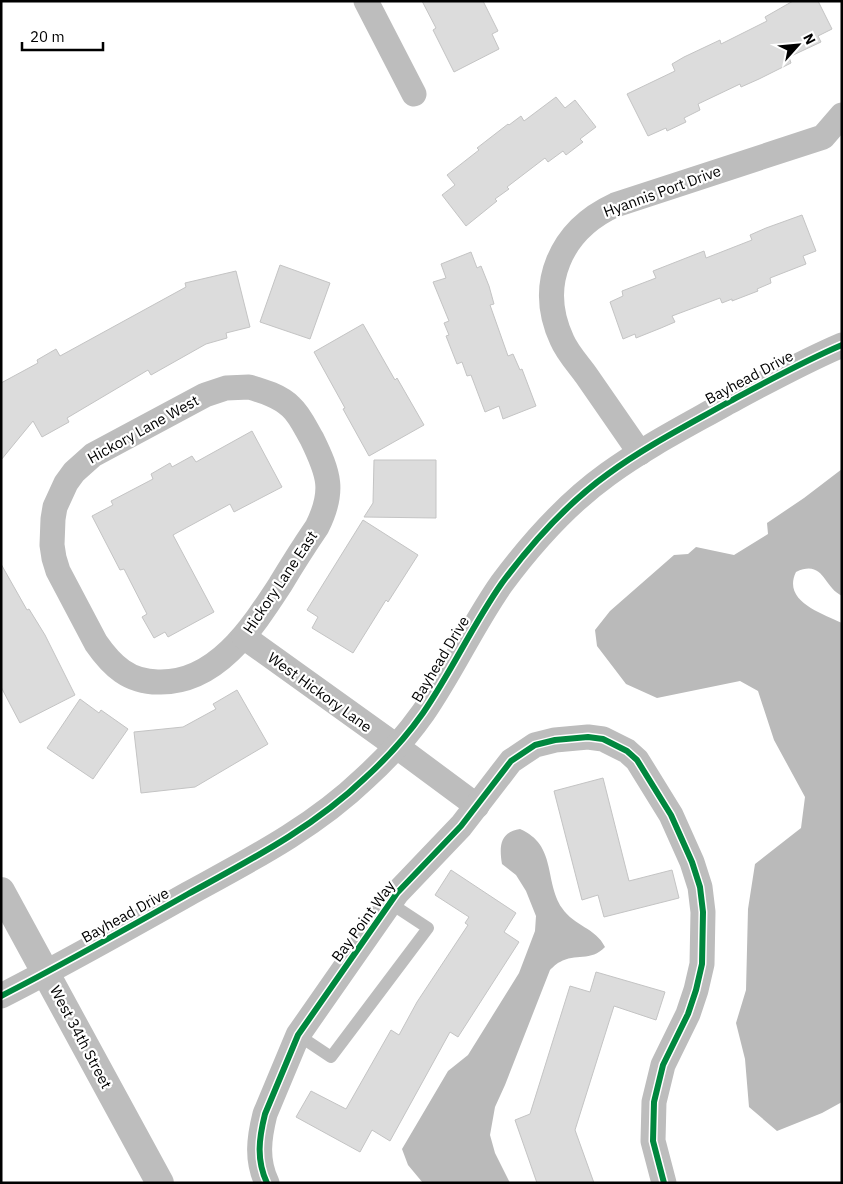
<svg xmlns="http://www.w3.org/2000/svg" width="843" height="1184" viewBox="0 0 843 1184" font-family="'IBM Plex Sans',sans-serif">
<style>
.water{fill:#bababa}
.building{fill:#dcdcdc;stroke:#c4c4c4}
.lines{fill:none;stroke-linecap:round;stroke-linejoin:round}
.service{stroke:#bdbdbd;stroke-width:12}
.minor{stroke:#bdbdbd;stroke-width:25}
.tertiary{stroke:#bdbdbd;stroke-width:28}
.cycleway-casing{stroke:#fff;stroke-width:9}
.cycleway{stroke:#00873e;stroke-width:6}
.labels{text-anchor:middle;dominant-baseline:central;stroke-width:4.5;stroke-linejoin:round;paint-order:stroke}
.street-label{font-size:15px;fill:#000;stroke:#fff}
</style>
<rect width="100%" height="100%" fill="#fff"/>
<g class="water">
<path d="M842,469V596C823,587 824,559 796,572C782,601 821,613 842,623V1102L822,1113L777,1131L749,1107L745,1059L736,1023L746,990L748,909L755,864L801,828L805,797L774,740L758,691L740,681L657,698L626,684L597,646L595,630L610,611L674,555L688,554L696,547L734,555L768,534L767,523L804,498Z"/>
<path d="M520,829C557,845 544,881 562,908C574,926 596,928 605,947C591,962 575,953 560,962C557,963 553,967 550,970L505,1085L495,1107L490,1135L495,1153L510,1183H423L408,1165L402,1149L448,1071L468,1055L519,973L535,931L536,916L526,891L516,875L502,864C499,846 500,832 520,829Z"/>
</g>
<g class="building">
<polygon points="422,1 483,1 498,31 492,34 499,49 454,72 433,30 436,28"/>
<polygon points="793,1 818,1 832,29 818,36 821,42 789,57 791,63 759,79 741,87 740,84 698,104 700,110 684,118 686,122 667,131 666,128 648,136 627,94 675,71 672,64 684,57 720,40 721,44 767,21 765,17"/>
<polygon points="556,97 565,108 575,100 596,127 580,139 583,142 566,155 563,151 548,162 545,158 507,187 509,189 495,199 497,201 466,226 442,195 455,185 447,175 479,150 477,148 508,124 509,125 521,116 524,121"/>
<polygon points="802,215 816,251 803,256 806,264 770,278 771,283 757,289 758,291 732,301 732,299 722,303 720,298 672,316 675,322 661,328 636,338 635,334 623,339 610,302 623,296 622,291 656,278 653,271 704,251 706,258 752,240 750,235 766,228"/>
<polygon points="471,252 477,268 481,266 489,286 494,304 490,305 508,356 513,354 520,370 522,369 536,406 503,419 499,406 485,412 471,375 467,376 462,362 457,364 446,336 449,335 444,323 449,321 433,282 446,278 441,264"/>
<polygon points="280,265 330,283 310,339 260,322"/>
<polygon points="236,271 250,327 226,333 227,338 206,344 151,375 148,370 67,418 69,422 42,437 33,421 1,460 1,383 38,363 37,360 56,349 60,356 186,287 185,283"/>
<polygon points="363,324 395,380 397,378 424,425 369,456 343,409 345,408 314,352"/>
<polygon points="252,431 282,487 234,512 230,504 173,535 214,612 168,637 165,632 154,638 142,617 147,614 124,569 120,570 92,516 113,505 111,501 153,479 151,474 170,463 172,467 192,456 196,462"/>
<polygon points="374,460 436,460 436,518 364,517 373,503"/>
<polygon points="363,520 418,555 388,602 386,600 353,653 312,628 318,617 307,610"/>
<polygon points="1,564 27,610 29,609 45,635 75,695 20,723 1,687"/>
<polygon points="237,690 268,744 195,787 141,793 134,732 183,727 216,709 213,704"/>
<polygon points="80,699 99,713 101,710 128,729 93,779 47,748"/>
<polygon points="603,778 629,881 672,870 679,898 604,917 598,895 582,900 554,791"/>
<polygon points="451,870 516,913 504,932 519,942 458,1037 450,1032 390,1141 372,1130 360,1152 296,1117 311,1091 346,1109 391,1030 399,1035 417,1002 468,925 465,923 469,917 435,895"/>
<polygon points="596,972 665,992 656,1020 614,1006 575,1130 594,1183 537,1183 515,1120 530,1114 570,986 590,992"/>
</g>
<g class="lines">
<polyline class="service" points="298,1035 331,1057 428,928 390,903"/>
<g class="minor">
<polyline points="366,1 414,94"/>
<path d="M249,387C263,391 280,396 291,407C300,415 306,429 312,439C329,474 335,491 317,527C304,546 292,565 280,585C252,628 216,684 158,682C129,682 112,666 96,643L58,571L54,558L52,545L53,519L55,507L66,483L74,472L93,455L205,395L226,388Z"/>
<path d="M640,453C622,427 604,401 586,375C578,364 567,352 562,340C536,284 561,230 615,205L823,137L842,115"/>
<polyline points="244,637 396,746 477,806"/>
<path d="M1,996C64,964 126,929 188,894C250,860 313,828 365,778C386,759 406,737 423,713C452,671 473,624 502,583C531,544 569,502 608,474C645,447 686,426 725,404C764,383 802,362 842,345"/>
<path d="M267,1183C256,1160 259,1138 265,1114L298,1035L397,893L461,826L511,761L535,745L555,740L588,737L603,739L627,751L637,760L671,815L692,862L700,887L703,912L702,964L696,990L688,1014L663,1065L654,1102L653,1141L664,1183"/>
</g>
<polyline class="tertiary" points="1,891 160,1183"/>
<defs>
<g id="cycleway">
<path d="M1,996C64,964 126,929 188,894C250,860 313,828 365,778C386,759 406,737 423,713C452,671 473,624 502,583C531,544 569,502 608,474C645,447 686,426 725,404C764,383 802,362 842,345"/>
<path d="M267,1183C256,1160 259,1138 265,1114L298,1035L397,893L461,826L511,761L535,745L555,740L588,737L603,739L627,751L637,760L671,815L692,862L700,887L703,912L702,964L696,990L688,1014L663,1065L654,1102L653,1141L664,1183"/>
</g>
</defs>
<use href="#cycleway" class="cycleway-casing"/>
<use href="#cycleway" class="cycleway"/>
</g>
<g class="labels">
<g class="street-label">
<text transform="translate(662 191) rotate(-20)">Hyannis Port Drive</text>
<text transform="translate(749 377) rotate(-28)">Bayhead Drive</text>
<text transform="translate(143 429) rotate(-29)">Hickory Lane West</text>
<text transform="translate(280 582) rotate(-56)">Hickory Lane East</text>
<text transform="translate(440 659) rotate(-59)">Bayhead Drive</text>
<text transform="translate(320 692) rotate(36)">West Hickory Lane</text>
<text transform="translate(125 915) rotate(-29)">Bayhead Drive</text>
<text transform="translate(363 921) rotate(-54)">Bay Point Way</text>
<text transform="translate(81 1037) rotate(62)">West 34th Street</text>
</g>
</g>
<rect width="843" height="1184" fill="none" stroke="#000000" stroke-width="5"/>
<g transform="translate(798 45) rotate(63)" stroke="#ffffff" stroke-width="4" paint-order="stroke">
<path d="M0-4L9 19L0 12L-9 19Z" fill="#000000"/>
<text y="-8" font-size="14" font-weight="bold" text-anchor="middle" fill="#000000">N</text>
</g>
<path d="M22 42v8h81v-8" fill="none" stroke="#000000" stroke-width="2.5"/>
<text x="30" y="42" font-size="15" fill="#000000" stroke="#ffffff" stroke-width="4" paint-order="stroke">20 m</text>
</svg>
